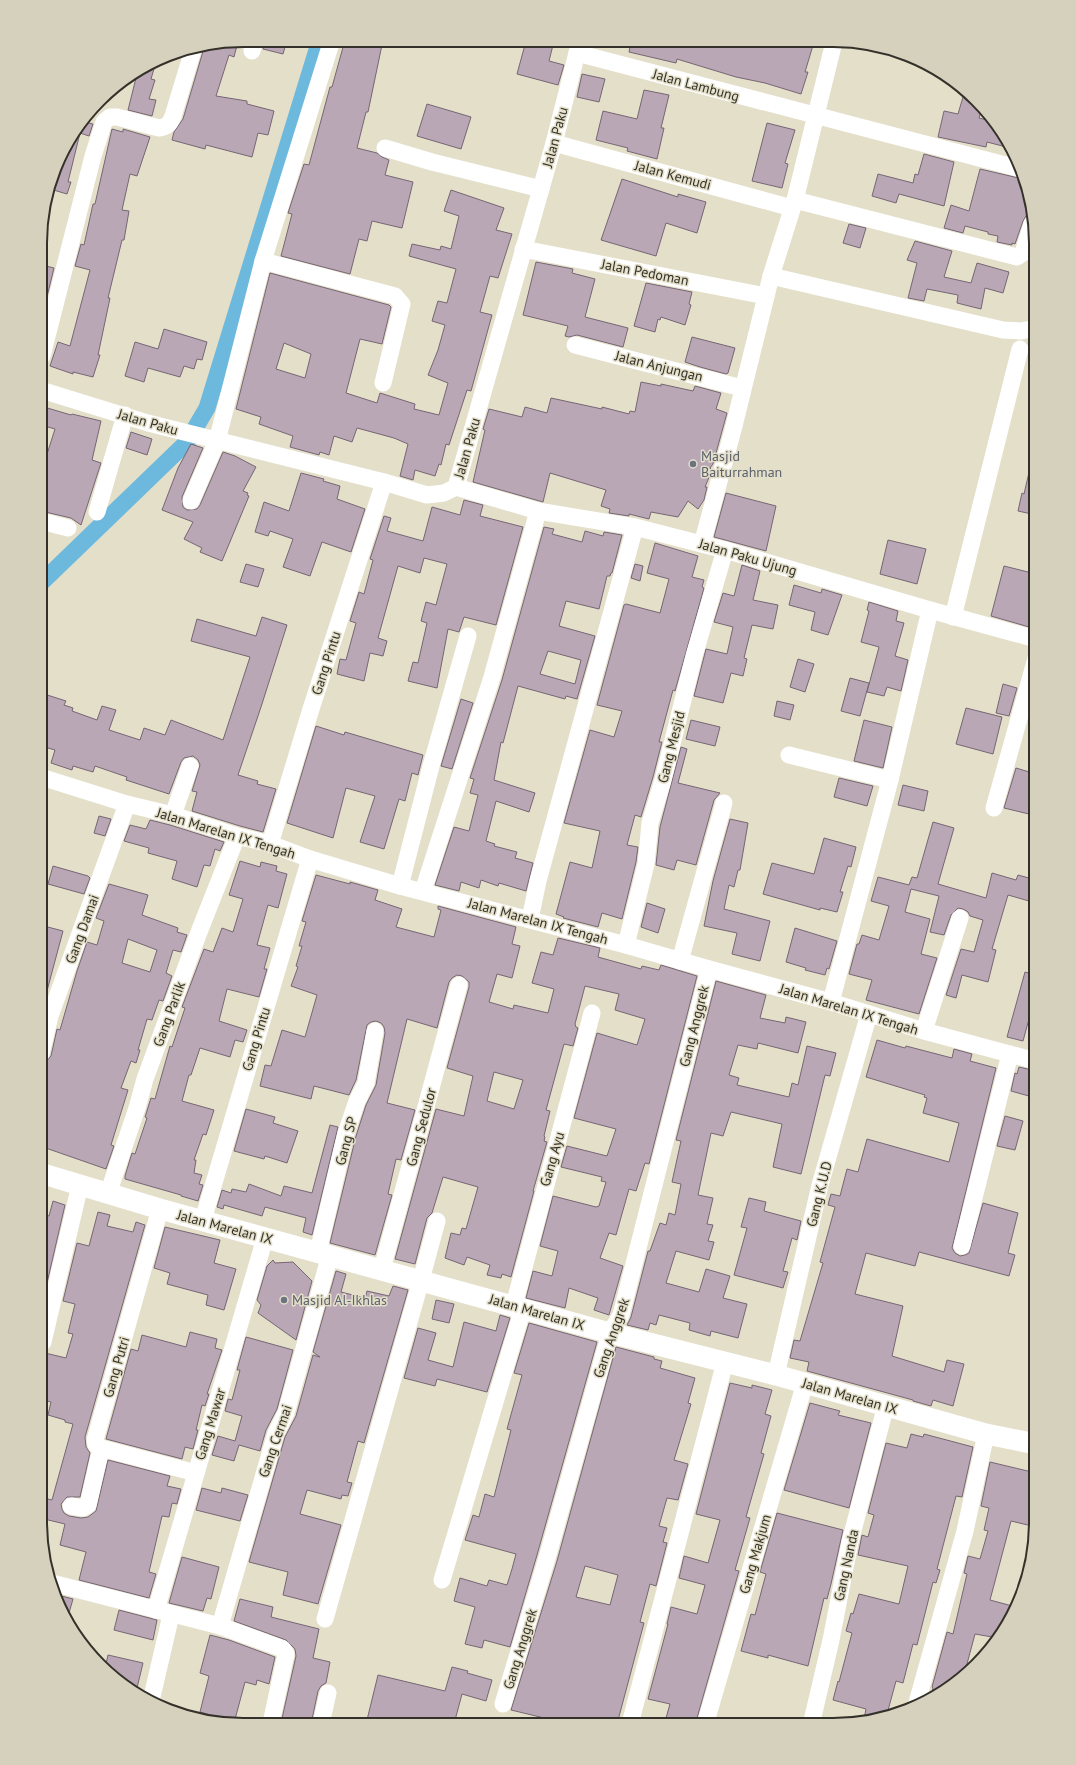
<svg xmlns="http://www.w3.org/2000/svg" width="1076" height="1765" viewBox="0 0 1076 1765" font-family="'PT Sans',sans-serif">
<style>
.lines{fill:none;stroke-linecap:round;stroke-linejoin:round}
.canal{stroke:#6db9de;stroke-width:17}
.building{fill:#b9a7b6;stroke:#766674;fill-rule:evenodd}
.minor{stroke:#fff;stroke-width:17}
.major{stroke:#fff;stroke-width:21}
.worship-dot{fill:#6b7280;stroke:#e4dfc9;stroke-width:1.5}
.labels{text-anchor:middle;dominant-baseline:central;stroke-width:3;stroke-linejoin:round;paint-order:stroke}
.street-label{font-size:14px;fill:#333129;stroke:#e4dfc9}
.worship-label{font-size:14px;fill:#5b616d;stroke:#e4dfc9;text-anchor:start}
.rim{fill:none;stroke:#333129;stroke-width:2}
</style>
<rect width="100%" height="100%" fill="#e4dfc9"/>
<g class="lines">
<polyline class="canal" points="41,583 187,442 207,408 320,40"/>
</g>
<g class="building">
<polygon points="265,40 287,40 283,54 263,49"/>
<polygon points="345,40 383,40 368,112 366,112 357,148 377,153 382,157 389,160 385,175 413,182 402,228 372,221 367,241 359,239 350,274 281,256 292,214 288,213 304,164 309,165 330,87 332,87"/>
<polygon points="238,41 234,57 229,55 216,96 247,101 247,104 274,111 268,135 258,133 252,157 206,145 205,149 172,140 174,132 183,119 204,48"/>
<polygon points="526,41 554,41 549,61 564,65 558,85 517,74"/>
<polygon points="631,41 697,41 814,42 805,72 808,72 801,94 765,83 736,77 677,59 676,63 629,52"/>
<polygon points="156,62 151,79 155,80 149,99 156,100 152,116 128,110 137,74"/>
<polygon points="582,74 605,79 599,102 577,97"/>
<polygon points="644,90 669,95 661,128 664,128 657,159 627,151 628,148 596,140 603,111 637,119"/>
<polygon points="965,90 982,108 979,118 995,122 1010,148 987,142 986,147 938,137 944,111 958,114"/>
<polygon points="427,104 471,117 461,149 417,136"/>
<polygon points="85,122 93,124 89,136 80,133 68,182 71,182 67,194 50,189 61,153"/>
<polygon points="767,123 795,130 785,163 788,164 782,188 752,181"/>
<polygon points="112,129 123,132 123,129 150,137 137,176 130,174 122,210 129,211 124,240 122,240 108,298 110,298 98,355 100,355 93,377 73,372 73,374 50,366 58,342 70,346 90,270 75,266 81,244 84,245 93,204 95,204"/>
<polygon points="924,154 954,162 944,206 899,194 896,203 872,196 878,174 913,183 915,174 918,175"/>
<polygon points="980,169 1023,179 1030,214 1026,216 1023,221 1015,244 1012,243 1012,245 997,242 998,236 988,234 988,232 965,226 963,233 944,228 951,205 969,211"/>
<polygon points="622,179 678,197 678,194 706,202 697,233 666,223 656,256 601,240"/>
<path d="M451,190L504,208L496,230L512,234L498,278L490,276L480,312L492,315L471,391L467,390L449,445L446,444L441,465L439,464L435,476L415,470L413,480L400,476L408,444L394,438L357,428L352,442L334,436L329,455L320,452L319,455L290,447L293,436L259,424L261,417L236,409L270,273L389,305L391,307L382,344L360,339L346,393L377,403L380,393L415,404L414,409L439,415L448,383L428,375L438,350L445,325L432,321L438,301L447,303L456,269L409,256L412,244L440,250L441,246L451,249L459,216L444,211ZM284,343L311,354L305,378L276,369Z"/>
<polygon points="849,224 866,228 860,248 843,243"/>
<polygon points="915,241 952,251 944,277 971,283 977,263 1009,272 1003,293 985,288 981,309 957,303 958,295 927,289 924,301 908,298 917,263 907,260"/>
<polygon points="536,262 573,269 572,273 595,279 585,317 628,328 623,347 577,335 569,337 565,336 568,326 523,315"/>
<polygon points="42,265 54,268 44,309 42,309"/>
<polygon points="646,283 692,292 689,304 691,305 685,325 661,317 660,320 658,319 655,332 634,326"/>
<polygon points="164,329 207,342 202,360 197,359 194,369 184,366 180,377 148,368 144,382 125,376 135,342 158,349"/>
<polygon points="692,337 735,348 728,373 726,374 700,367 685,362"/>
<polygon points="641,382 661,386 661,384 693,391 695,386 721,393 716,409 727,413 713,464 710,468 712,470 705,487 707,487 704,500 698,509 688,501 678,517 651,512 649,519 629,514 629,516 609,513 610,509 601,506 606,490 550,473 543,502 473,482 485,430 483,429 489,409 522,417 525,407 547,413 551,398 602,409 602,407 629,414 630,411 635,412"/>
<polygon points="44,407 71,415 72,414 101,421 92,460 101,463 81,525 71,518 41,511 41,473 55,429 41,425 41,416"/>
<polygon points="131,432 152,439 147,455 126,448"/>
<polygon points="191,444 203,448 182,497 183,507 187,510 197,509 200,505 223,452 235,456 256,467 243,491 248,493 247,495 249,496 222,561 200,552 202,548 184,539 193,522 162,510 178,468"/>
<polygon points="1031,464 1036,464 1036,515 1018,511 1022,493 1024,494"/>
<polygon points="301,473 324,479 323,481 340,486 337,499 365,509 351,552 322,542 310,576 283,567 293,539 270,531 268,536 255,532 264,502 289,511"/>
<polygon points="726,493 776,506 766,551 714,537"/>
<polygon points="464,500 483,505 480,516 523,527 496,625 464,617 459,632 448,629 437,688 408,681 413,662 418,663 427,623 421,621 426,602 436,605 447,564 424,558 420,573 398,566 378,638 387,641 383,656 370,653 364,681 337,674 340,659 346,660 356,623 350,621 359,592 364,594 373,560 370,559 384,516 391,518 387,531 423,541 432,507 460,515"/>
<path d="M544,527L554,529L552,534L582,542L585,531L603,536L604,532L622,535L612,573H611L610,576H607L599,609L566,601L559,626L595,636L577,699L566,696L565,699L518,686L503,743L501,742L494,780L535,793L529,812L496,801L486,841L495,844L494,846L517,852L515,858L533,863L526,891L499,883L498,886L481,880L479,888L461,882L459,891L435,885L454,827L469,831L478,795L470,793L474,779L470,778L502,680ZM548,651L581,660L575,684L540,674Z"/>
<polygon points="888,540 926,549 917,584 880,574"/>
<polygon points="655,543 698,556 692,577 704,580 702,587 704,588 675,691 673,690 659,742 662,742 653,777 641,817 635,815 627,845 638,847 636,862 622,919 602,913 598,927 563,918 564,917 556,914 570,862 592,868 600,831 564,823 590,730 614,737 622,711 597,705 624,605 626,604 660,613 669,579 647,573"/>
<polygon points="246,564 264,569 258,587 240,582"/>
<polygon points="635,564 643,566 640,581 631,578"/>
<polygon points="742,565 760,571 753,600 778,605 773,629 752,625 744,658 747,659 743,676 731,673 723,703 694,696 706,649 727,654 733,627 714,622 723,593 734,596"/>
<polygon points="1004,566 1036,574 1036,629 991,616"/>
<polygon points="794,585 821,593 822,589 842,595 828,635 811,630 815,612 789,605"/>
<polygon points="869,602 898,611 896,621 904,623 895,656 908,660 901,691 887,687 884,696 867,692 879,647 861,642 869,611 867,610"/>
<polygon points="262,617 287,625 261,707 238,775 258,781 257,784 276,789 263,832 240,826 192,811 197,792 192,791 200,765 198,760 193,756 184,758 181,762 169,794 126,780 127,777 95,766 93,772 73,766 72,770 51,763 55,750 41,746 41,693 66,701 64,705 73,708 72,711 97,720 102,706 116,710 109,730 140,740 144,728 165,735 171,720 223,740 250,657 191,641 197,619 256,636"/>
<polygon points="798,659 814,664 805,692 790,687"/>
<polygon points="850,678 869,683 860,716 841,711"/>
<polygon points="1003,684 1017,688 1009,716 996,713"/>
<polygon points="461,699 473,703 452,769 441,766"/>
<polygon points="777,701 794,705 790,720 774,716"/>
<polygon points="966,708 1002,717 993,754 956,744"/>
<polygon points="691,720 720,727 715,746 686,739"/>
<polygon points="864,720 892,727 883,768 854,761"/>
<polygon points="316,726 344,735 345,732 423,755 418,775 412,773 405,801 399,799 384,849 360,842 375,796 346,788 333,838 287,823"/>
<polygon points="681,747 687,749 678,783 720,793 714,800 696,865 677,860 674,870 656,865 660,827"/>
<polygon points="1016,768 1036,774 1036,802 1032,801 1029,814 1004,808"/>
<polygon points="839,778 873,786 867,806 834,797"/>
<polygon points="903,785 928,791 924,811 898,805"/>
<polygon points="99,816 111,819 105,836 94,833"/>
<polygon points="730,819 748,823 740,870 738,870 734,887 729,885 724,909 770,921 760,961 732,954 737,933 704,926 713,881"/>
<polygon points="150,820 170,825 224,842 220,851 215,849 210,866 204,865 197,887 172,879 177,861 148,853 149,848 124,841 130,825 146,829"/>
<polygon points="933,822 954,828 938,884 986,898 992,873 1016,880 1018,875 1036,880 1036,903 1008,895 992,949 996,950 988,982 962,975 956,998 946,995 961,949 974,952 983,920 970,916 968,912 963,909 958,908 951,915 944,935 930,932 939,896 911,889 905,912 930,919 921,954 937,958 919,1014 866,1000 872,980 849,974 857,944 859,944 862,935 879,940 889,906 871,901 878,877 909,885 912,877 917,878"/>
<polygon points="824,838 856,847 851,867 848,866 840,892 843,892 837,912 820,908 820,910 763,894 772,863 814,874"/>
<polygon points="240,861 260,867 261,862 277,866 276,871 287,874 278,908 268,905 257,945 270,948 264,969 267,969 259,997 227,989 219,1021 247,1030 243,1042 235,1040 230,1057 200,1048 191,1075 189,1075 182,1101 214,1110 206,1135 203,1134 194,1160 196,1160 194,1173 202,1175 199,1184 203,1185 198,1201 181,1196 181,1195 125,1179 125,1176 132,1153 135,1154 147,1118 145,1117 151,1098 155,1099 170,1046 172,1047 185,1008 182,1007 204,949 213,952 222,928 233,932 243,899 229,895"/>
<polygon points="53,866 88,876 90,878 84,894 48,884"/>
<path d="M316,875L350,884V882L378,890L375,900L402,909L396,927L434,937L441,910L438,909V906L516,927L512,944L520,946L512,978L497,974L489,1002L513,1009L514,1005L548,1013L554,989L532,983L541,952L553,955L558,938L600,948L598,957L641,969L642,966L659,970L661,965L697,976L649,1164L645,1163L636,1191L629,1189L616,1235L609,1233L600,1258L623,1266L609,1315L594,1310L598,1298L569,1288L565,1308L526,1298L533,1271L552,1276L558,1251L540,1246L553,1196L596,1207L599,1206L606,1182L601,1181L602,1177L561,1167L567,1146L607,1156L616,1129L574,1118L597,1033L637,1045L645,1019L615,1010L619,994L585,986L575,1024L576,1027L578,1028L573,1046L564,1044L546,1110L550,1111L544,1136L545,1137L544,1141L547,1142L533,1191H534L511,1277L502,1274L501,1278L487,1275L490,1265L467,1257L464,1265L445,1258L451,1233L460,1235L462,1228L466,1229L478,1187L443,1177L432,1213L427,1218L415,1264L395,1259L436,1109L464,1116L473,1076L447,1068L469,987V982L462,976L457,975L452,978L449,982L437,1028L407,1019L387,1103L415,1110L401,1160L396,1159L388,1194L392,1195L375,1255L330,1243L356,1136L366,1105L376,1085L385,1033L384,1027L381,1023L376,1021L371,1022L367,1025L356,1080L349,1095L314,1086L311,1099L260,1086L265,1065L271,1066L282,1030L305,1037L317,995L291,986L298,967L296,966L302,946H299L306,922L302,921ZM494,1072L523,1080L514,1109L487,1101Z"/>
<path d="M109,884L148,895L142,915L178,928L177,932L187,935L181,952L173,950L166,973L172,976L163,1001L159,1000L152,1020L147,1019L138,1050H140L136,1063L131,1061L121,1088L128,1090L119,1119L111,1145L114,1146L106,1169L40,1146L41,1078L45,1063L51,1056L57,1029L60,1030L77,971L87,942L97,945L104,921L96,918ZM128,939L157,950L150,972L122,963Z"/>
<polygon points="647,903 665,909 658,933 641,927"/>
<polygon points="44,926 63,931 44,1002 41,1002 41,940"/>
<polygon points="795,928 837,941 829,969 827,968 825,975 805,970 806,968 786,962"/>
<polygon points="1025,972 1036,975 1036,1021 1029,1019 1023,1041 1007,1037"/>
<polygon points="716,981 766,995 760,1018 785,1023 786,1017 806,1022 798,1053 758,1043 757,1049 738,1045 729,1075 739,1078 737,1085 789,1097 792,1083 798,1085 807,1046 836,1053 830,1076 825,1075 801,1174 773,1167 782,1124 731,1112 723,1136 711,1133 698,1195 713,1198 707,1224 713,1225 708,1241 714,1242 709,1260 676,1251 666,1283 699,1292 706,1269 730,1276 723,1298 747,1304 738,1338 711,1331 710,1336 689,1330 690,1323 659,1315 656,1325 650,1323 648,1330 627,1325 631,1317 648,1251 650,1251 660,1223 666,1225 669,1213 675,1215 681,1184 672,1182 681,1141 676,1140"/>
<polygon points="877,1040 905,1048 906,1046 952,1058 954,1049 972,1054 970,1061 996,1068 952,1248 955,1253 960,1256 965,1255 969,1253 983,1203 1018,1213 1008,1253 1015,1255 1009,1276 919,1252 915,1266 866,1253 855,1294 903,1306 892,1356 944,1372 947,1360 964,1364 953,1406 933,1400 931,1406 913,1401 913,1400 807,1371 809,1362 790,1358 794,1340 800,1341 823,1263 820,1262 835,1207 828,1205 831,1194 840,1196 847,1169 858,1172 867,1139 949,1162 959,1123 923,1113 927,1098 924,1097 925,1095 866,1077"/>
<polygon points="1019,1067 1036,1071 1036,1098 1011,1091 1015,1073 1017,1074"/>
<polygon points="246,1109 275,1117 273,1123 298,1131 287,1163 265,1156 264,1159 234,1151"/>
<polygon points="1005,1116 1023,1121 1015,1150 997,1146"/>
<polygon points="330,1125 338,1127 312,1235 303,1232 306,1218 265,1207 262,1216 224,1205 223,1209 217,1207 222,1190 231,1193 232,1189 246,1192 249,1184 281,1196 284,1186 312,1193"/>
<polygon points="749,1198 766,1202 764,1211 801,1221 797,1240 792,1238 783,1271 788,1272 783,1288 734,1275 747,1228 741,1227"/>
<polygon points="53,1201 65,1205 44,1296 40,1295 40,1213 49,1216"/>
<polygon points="98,1212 110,1215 107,1226 133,1232 136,1222 145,1225 85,1437 86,1447 90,1453 80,1497 67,1497 61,1504 62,1509 64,1513 69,1516 81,1518 88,1517 96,1511 108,1460 170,1476 167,1486 181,1489 177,1504 172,1503 169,1517 162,1516 149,1572 156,1574 149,1598 79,1580 86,1552 60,1545 65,1524 40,1518 40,1497 52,1500 73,1424 65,1422 65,1420 48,1415 51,1402 40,1399 40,1354 45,1353 66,1358 73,1334 68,1333 75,1304 63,1301 77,1243 89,1246"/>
<polygon points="165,1227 220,1240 214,1263 236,1269 224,1310 206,1305 208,1295 167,1284 170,1273 154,1268"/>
<polygon points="273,1260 275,1263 293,1262 312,1281 296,1340 258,1313 261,1305 257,1300 267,1266"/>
<polygon points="336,1271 346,1274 341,1292 365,1298 367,1291 389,1296 393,1286 408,1290 364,1443 358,1441 347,1482 352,1483 348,1496 342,1495 341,1499 307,1490 300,1514 341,1525 318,1604 283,1595 288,1572 249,1562 285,1437 296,1416 313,1355 320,1357 313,1352"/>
<polygon points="436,1300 454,1304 449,1323 432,1319"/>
<polygon points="500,1315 510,1318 487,1392 437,1379 435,1386 404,1378 418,1328 436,1333 428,1360 453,1367 464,1322 496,1331"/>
<polygon points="529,1323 597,1342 537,1555 510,1647 484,1640 482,1648 465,1644 475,1607 454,1601 460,1578 487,1586 489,1580 507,1585 512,1569 516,1554 465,1540 473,1515 479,1517 485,1494 494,1497 511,1430 507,1429 522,1375 514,1373"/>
<polygon points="190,1332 217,1339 215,1348 222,1350 207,1394 209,1394 205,1406 202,1405 196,1430 198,1430 193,1449 185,1447 182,1459 106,1439 131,1349 138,1351 142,1335 186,1347"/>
<polygon points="246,1337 293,1350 277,1409 266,1430 260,1451 239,1445 234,1461 212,1455 218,1436 235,1441 242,1416 225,1411 228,1399 232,1400 240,1370 237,1370"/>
<path d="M616,1347L654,1357V1359L662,1361L660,1368L695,1378L688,1403L691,1404L674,1460L688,1464L678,1500L667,1498L659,1526L667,1528L663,1542L667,1543L656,1586L650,1584L640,1622L644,1623L617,1724H569L511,1710L557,1561ZM585,1566L618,1575L610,1605L576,1597Z"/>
<polygon points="730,1383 752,1388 752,1385 772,1390 765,1414 771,1416 761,1453 764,1454 746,1517 750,1518 735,1570 739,1571 695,1725 664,1725 670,1704 648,1699 668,1624 667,1624 671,1607 697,1614 704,1589 705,1585 679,1578 684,1556 708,1563 720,1520 696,1514"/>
<polygon points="810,1403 840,1411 838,1415 871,1423 849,1508 784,1490"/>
<polygon points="911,1434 923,1437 924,1434 973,1447 962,1497 956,1496 937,1569 940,1570 936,1583 933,1582 917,1645 913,1644 903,1683 896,1681 887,1714 864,1719 866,1709 833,1700 838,1681 839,1682 852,1633 846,1631 851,1613 853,1614 859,1594 899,1604 908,1566 858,1555 862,1535 868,1537 874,1515 868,1513 886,1443 907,1448"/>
<polygon points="990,1462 1036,1473 1036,1527 1011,1521 990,1600 1016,1607 998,1638 975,1634 964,1675 957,1683 930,1698 933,1688 932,1687 947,1632 953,1634 967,1574 964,1573 968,1556 980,1559 988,1531 984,1530 989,1508 981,1506"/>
<polygon points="202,1488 221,1493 222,1488 248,1495 240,1521 196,1510"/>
<polygon points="777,1513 843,1530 831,1584 827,1599 824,1598 808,1666 768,1655 768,1658 741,1651 751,1614 755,1615 766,1574 760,1572"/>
<polygon points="182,1557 219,1567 211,1599 207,1598 203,1611 169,1603"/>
<polygon points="54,1594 73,1599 67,1620 55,1599"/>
<polygon points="240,1599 273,1607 271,1617 319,1629 313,1658 330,1662 326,1683 321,1686 318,1691 311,1724 281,1723 296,1656 295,1649 286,1640 234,1621"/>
<polygon points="119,1610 157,1620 153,1640 114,1630"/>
<polygon points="210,1635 229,1640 275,1657 269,1684 257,1680 256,1685 245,1682 234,1723 216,1723 218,1717 200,1712 209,1676 200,1673"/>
<polygon points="108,1655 143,1663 136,1692 120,1683 105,1668"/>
<polygon points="452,1667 468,1671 467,1673 492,1680 486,1701 462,1694 454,1724 366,1724 378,1675 445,1691"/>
</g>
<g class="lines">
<g class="minor">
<polyline points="252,51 255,40"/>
<polyline points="577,53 1021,169"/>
<polyline points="554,143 792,208"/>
<polyline points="385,148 432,162 541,189"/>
<polyline points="795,200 1017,257 1023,253 1032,224"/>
<polyline points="523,249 766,296"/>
<polyline points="263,261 395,296 402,304 383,383"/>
<polyline points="771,276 1003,330 1021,331 1036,328"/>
<polyline points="575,345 742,388"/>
<path d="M42,356L93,156L104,122L110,117H117L159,128C167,127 170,124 173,116L193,50"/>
<polyline points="41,390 148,423 384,482 427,495 444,493 456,487 554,143 580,41"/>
<polyline points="456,487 538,511 635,527 725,550 930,610 1036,639"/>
<polyline points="191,501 217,441 263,261 332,40"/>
<polyline points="97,512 125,415"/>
<polyline points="41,521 68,528"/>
<polyline points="702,544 733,430 771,276 795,200 834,42"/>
<polyline points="953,617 1020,349"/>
<polyline points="789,755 890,780"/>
<polyline points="41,777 127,804 173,815 237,836 270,844 310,859 400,886 626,945 709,969 831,1002 924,1031 1036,1061"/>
<polyline points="994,808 1036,658"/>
<polyline points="173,815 190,766"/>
<polyline points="270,844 311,709 384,482"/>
<polyline points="400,886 431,766 468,636"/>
<polyline points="423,891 492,677 538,511"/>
<polyline points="530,919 538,881 635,527"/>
<polyline points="626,945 646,864 650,823 663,780 694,656 725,550"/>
<polyline points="680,961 724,803"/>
<polyline points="831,1002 890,780 930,610"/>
<polyline points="924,1031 960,918"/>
<polyline points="41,1054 50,1016 127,804"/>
<polyline points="108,1194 137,1108 145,1079 199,932 237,836"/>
<polyline points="203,1220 310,859"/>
<polyline points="962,1246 1010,1054"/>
<polyline points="318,1252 346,1133 357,1101 366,1083 375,1031"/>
<polyline points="382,1269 459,985"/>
<polyline points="514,1305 592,1013"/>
<polyline points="40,1344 43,1342 80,1185"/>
<polyline points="776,1375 820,1185 869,1014"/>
<polyline points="101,1448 196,1473"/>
<polyline points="71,1506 83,1508 88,1505 101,1448 96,1445 95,1440 160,1209"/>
<polyline points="442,1580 523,1308"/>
<polyline points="52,1583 220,1626 283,1649 286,1654 271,1723"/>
<polyline points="156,1610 265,1238"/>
<polyline points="325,1619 421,1280 437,1221"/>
<polyline points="220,1626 276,1433 286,1413 330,1255"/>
<polyline points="151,1701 171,1615"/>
<polyline points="503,1704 547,1558 610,1333 621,1315 709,969"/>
<polyline points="916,1706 965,1531 986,1434"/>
<polyline points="321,1724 328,1693"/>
<polyline points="630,1724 725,1362"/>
<polyline points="705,1725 805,1383"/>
<polyline points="811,1725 831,1640 850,1542 886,1405"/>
</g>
<polyline class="major" points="40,1173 160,1209 610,1333 776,1375 986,1434 1036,1444"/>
</g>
<g class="worship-dot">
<circle cx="693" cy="464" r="4"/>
<circle cx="284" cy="1300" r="4"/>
</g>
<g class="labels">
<g class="street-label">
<text transform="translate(696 85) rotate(15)">Jalan Lambung</text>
<text transform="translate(555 137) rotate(-75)">Jalan Paku</text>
<text transform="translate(673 175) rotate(15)">Jalan Kemudi</text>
<text transform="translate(645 272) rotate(11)">Jalan Pedoman</text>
<text transform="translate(659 366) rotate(14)">Jalan Anjungan</text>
<text transform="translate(148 422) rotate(16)">Jalan Paku</text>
<text transform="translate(467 448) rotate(-74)">Jalan Paku</text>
<text transform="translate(748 557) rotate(16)">Jalan Paku Ujung</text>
<text transform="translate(326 663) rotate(-72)">Gang Pintu</text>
<text transform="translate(671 747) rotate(-76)">Gang Mesjid</text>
<text transform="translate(226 833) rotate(17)">Jalan Marelan IX Tengah</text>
<text transform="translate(538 921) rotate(15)">Jalan Marelan IX Tengah</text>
<text transform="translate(82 929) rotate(-70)">Gang Damai</text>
<text transform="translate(849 1009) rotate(17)">Jalan Marelan IX Tengah</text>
<text transform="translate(169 1014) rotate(-70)">Gang Parlik</text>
<text transform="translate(694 1026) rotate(-76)">Gang Anggrek</text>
<text transform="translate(256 1039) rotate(-73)">Gang Pintu</text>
<text transform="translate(421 1127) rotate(-75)">Gang Sedulor</text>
<text transform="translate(346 1141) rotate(-75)">Gang SP</text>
<text transform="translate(552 1159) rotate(-74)">Gang Ayu</text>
<text transform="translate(819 1194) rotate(-76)">Gang K.U.D</text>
<text transform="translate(225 1227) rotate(15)">Jalan Marelan IX</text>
<text transform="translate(537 1312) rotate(16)">Jalan Marelan IX</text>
<text transform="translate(611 1338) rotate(-71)">Gang Anggrek</text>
<text transform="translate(116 1367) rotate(-74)">Gang Putri</text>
<text transform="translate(850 1396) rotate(16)">Jalan Marelan IX</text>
<text transform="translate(210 1424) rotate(-73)">Gang Mawar</text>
<text transform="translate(275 1441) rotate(-71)">Gang Cermai</text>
<text transform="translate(755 1554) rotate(-74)">Gang Makjum</text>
<text transform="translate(846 1565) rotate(-78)">Gang Nanda</text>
<text transform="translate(520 1649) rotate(-73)">Gang Anggrek</text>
</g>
<g class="worship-label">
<text x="701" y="456">Masjid<tspan x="701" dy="16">Baiturrahman</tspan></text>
<text x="292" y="1300">Masjid Al-Ikhlas</text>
</g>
</g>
<path d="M0 0H1076V1765H0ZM243 47H833A196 196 0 0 1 1029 243V1522A196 196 0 0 1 833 1718H243A196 196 0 0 1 47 1522V243A196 196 0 0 1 243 47Z" fill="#d6d1bc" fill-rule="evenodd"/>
<path class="rim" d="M243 47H833A196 196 0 0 1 1029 243V1522A196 196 0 0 1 833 1718H243A196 196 0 0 1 47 1522V243A196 196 0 0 1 243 47Z"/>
</svg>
